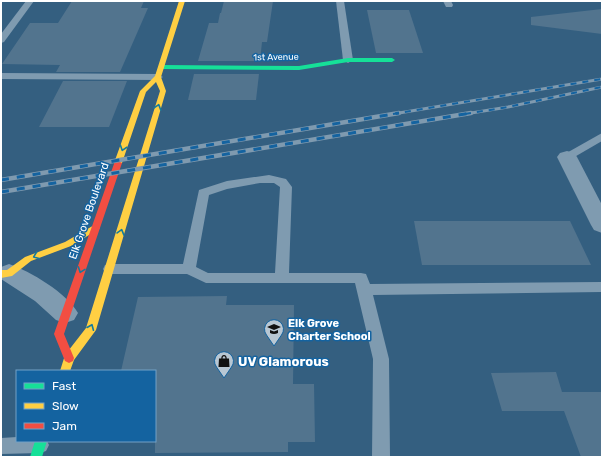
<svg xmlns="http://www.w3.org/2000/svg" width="603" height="458" viewBox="0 0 603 458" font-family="Rubik,sans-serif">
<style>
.building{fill:#52748e}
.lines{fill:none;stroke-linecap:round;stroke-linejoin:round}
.lane{fill:#7f9bb0;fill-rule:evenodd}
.street{fill:#7f9bb0;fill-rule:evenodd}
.fast{fill:#16e098;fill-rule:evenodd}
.slow{fill:#ffcf43;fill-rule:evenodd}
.jam{fill:#f24e42;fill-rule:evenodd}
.rail-far1-casing{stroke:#7f9aaf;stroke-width:3}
.rail-casing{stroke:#7f9aaf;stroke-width:4.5}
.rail-far1{stroke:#1463a0;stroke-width:2;stroke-dasharray:6;stroke-linecap:butt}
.rail{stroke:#1463a0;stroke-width:3;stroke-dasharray:8;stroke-linecap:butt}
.oneway{stroke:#147c9e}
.labels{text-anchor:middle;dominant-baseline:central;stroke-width:3;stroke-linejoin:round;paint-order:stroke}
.far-street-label{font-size:9px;fill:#fff;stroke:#1463a0}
.street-label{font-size:11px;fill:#fff;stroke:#1463a0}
.poi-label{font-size:11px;font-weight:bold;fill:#fff;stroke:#1463a0;text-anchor:start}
.near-poi-label{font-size:13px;font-weight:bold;fill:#fff;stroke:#1463a0;text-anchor:start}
</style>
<rect width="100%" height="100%" fill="#345f80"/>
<g class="building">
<polygon points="72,1 144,1 141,8 148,8 120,72 56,72 60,65 2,64 30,23 58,23"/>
<polygon points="224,1 273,1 267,42 262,42 260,61 198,61 209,23 218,23 220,13 221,13"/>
<polygon points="602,9 602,34 531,25 531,17"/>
<polygon points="367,10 409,10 423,53 376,53"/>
<polygon points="194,74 259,74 256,100 188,100"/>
<polygon points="63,81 127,81 109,127 39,127"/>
<polygon points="414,221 570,221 591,265 422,265"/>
<polygon points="227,296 226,305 294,305 293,384 314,384 315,442 288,442 288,452 155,453 155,371 121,371 138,297"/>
<polygon points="556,372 562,392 602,392 602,457 581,457 564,411 502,411 491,373"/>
</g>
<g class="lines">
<g class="lane">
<polygon points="26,1 34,1 4,42 1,43 1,34"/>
<polygon points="336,1 344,1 353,60 348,63 343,60"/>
<polygon points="443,1 451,1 453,5 452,7 446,7"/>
<polygon points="1,73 158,74 163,77 158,80 1,79"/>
<polygon points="602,133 602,141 571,159 563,159 561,157 563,155"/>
<path d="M269,175L286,179L292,187L289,273H361L366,274L370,284L602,282V292L373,295L389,359L390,457H372L373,359L355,283H206L187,274H110L105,273L103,269L105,265L110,264H183L199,190L227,181ZM260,183H274L280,187L275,273H208L196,267L209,195L227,189Z"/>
<polygon points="17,437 17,441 47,441 49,445 46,451 40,453 1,454 1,438"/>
</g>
<g class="street">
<polygon points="567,151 574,153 577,157 602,205 602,233 594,230 591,225 557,157 560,153"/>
<path d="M9,264C30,271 67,293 78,313L74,320L65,323L56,320L35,301L1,279V267Z"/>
</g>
<g class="fast">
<polygon points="348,58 392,58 395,60 392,62 348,62 299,70 161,69 158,67 161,65 299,66"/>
<polygon points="35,441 47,441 42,457 30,457"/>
</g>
<g class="slow">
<polygon points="179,1 185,1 161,77 166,91 96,330 74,360 70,371 60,371 65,355 86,328 160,91 156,82 146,92 122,163 118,165 114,163 140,91 155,76"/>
<polygon points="96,224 99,225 100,227 99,229 71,246 31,261 12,276 1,278 1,270 7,270 25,257 65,242"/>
</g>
<polygon class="jam" points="115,161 118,161 122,163 64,334 74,358 73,361 69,363 65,361 54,334"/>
<defs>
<g id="rail-far1">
<polyline points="393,114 602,79"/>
<polyline points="465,114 508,107 602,87"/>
</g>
<g id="rail">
<polyline points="1,180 399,113"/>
<polyline points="1,192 471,113"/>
</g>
</defs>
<use href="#rail-far1" class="rail-far1-casing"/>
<use href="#rail" class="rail-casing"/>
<use href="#rail-far1" class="rail-far1"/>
<use href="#rail" class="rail"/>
</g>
<defs><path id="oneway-chevron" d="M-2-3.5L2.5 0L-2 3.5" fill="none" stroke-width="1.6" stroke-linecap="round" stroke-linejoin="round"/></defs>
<g class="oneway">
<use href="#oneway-chevron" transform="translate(158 107) rotate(-73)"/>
<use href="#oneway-chevron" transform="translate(123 148) rotate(109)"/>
<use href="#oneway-chevron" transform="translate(121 232) rotate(-74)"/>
<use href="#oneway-chevron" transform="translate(36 256) rotate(159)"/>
<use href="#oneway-chevron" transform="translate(81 270) rotate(110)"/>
<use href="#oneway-chevron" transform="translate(91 327) rotate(-67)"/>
</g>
<defs>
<symbol id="school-pin" viewBox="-11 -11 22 30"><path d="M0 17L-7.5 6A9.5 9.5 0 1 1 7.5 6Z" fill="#b8c7d3" stroke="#1463a0"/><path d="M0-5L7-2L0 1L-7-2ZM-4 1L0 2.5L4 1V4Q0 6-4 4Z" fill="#111"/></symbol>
<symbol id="shop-pin" viewBox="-11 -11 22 30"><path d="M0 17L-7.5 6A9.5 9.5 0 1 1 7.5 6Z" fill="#b8c7d3" stroke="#1463a0"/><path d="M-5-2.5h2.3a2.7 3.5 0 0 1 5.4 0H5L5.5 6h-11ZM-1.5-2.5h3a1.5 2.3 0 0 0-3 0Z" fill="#111"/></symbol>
</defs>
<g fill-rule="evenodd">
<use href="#school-pin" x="263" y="318" width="22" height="30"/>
<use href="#shop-pin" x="213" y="350" width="22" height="30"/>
</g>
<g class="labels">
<g class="far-street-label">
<text transform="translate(276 57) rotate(-1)">1st Avenue</text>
</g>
<g class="street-label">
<text transform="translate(89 211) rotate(-71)">Elk Grove Boulevard</text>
</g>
<g class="poi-label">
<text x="288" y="323">Elk Grove<tspan x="288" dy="13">Charter School</tspan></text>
</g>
<g class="near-poi-label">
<text x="238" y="361">UV Glamorous</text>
</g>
</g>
<rect width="603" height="458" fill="none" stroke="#ffffff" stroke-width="4"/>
<rect x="16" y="370" width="140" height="72" fill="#1463a0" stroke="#72a1c6"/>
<rect x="24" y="383" width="20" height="6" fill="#16e098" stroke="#72a1c6"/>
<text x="52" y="390" font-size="12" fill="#ffffff">Fast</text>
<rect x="24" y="403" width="20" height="6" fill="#ffcf43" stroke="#72a1c6"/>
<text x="52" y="410" font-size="12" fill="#ffffff">Slow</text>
<rect x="24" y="423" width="20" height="6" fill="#f24e42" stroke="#72a1c6"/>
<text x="52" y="430" font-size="12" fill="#ffffff">Jam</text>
</svg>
